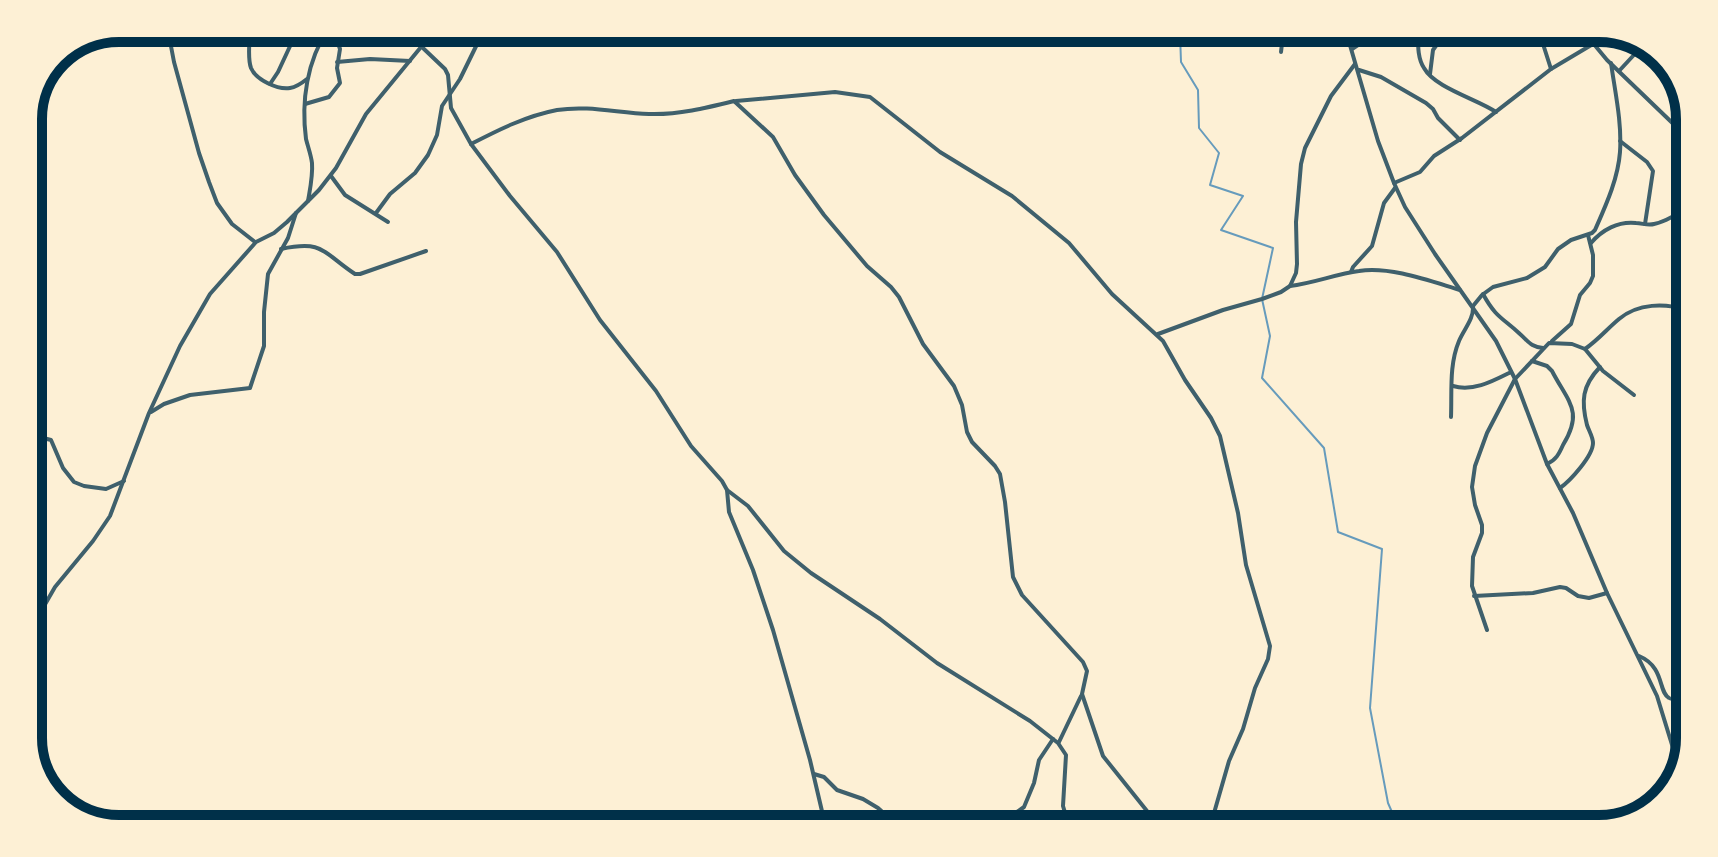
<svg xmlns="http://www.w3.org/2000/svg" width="1718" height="857" viewBox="0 0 1718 857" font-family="Mulish,sans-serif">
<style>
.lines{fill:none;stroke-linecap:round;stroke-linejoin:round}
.stream{stroke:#669bbc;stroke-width:2}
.minor{stroke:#3f606c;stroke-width:4}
.rim{fill:none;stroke:#003049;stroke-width:10}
</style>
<rect width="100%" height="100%" fill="#fdf0d5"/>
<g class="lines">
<polyline class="stream" points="1180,34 1181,62 1198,90 1199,128 1219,153 1210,185 1243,196 1221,230 1273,248 1262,299 1270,336 1262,378 1324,448 1338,532 1382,549 1370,708 1388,803 1399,828"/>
<g class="minor">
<polyline points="145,28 155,38 168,41"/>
<polyline points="174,28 170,41 174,62 199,153 209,182 217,203 232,224 255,242"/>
<path d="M250,29C250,41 247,57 251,68C256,80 278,90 290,88C297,87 302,83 307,79"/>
<polyline points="404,30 445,69 448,75 451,108 471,144 510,196 557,252 600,320 656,391 691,446 722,481 727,490 729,512 753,570 773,630 810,760 825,824"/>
<polyline points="1347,35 1378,141 1394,183 1405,207 1435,254 1496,341 1515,379 1547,464 1573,513 1607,593 1657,696 1681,774"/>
<path d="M1418,36C1418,47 1418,59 1424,68C1435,88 1477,99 1496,112"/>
<polyline points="1588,37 1607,60 1689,139"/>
<polyline points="1543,44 1551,69"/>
<polyline points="1352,49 1361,43 1365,36"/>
<polyline points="1281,52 1283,35"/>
<polyline points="337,62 370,59 410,61"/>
<polyline points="1359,70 1381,77 1426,103 1433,109 1438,118 1460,140"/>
<polyline points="1619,71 1645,43"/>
<polyline points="1430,74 1433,50 1443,36"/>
<polyline points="270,84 278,72 298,29"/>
<polyline points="736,101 835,92 870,97 940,152 1012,196 1069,243 1112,294 1163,341 1185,380 1211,418 1220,436 1238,513 1246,565 1270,646 1268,659 1255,688 1243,729 1229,761 1210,827"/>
<polyline points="305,104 329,97 340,83 337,68 340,49 333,29"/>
<polyline points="1620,141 1647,162 1653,171 1645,224"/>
<path d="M471,144C498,130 526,116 557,110C588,105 618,113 649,114C678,115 706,108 734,101L773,137L795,175L824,215L867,266L891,287L899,297L923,344L954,386L962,405L967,432L972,442L995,466L1000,474L1005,502L1013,577L1022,595L1083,662L1087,671L1082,694L1103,756L1159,826"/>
<polyline points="331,176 345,195 388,222"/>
<polyline points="1394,183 1420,172 1434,156 1462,138 1551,69 1593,44"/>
<path d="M308,201C310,189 313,176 312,163C311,155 308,147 306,139C301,101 307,61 328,29"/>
<polyline points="376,213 390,194 415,173 428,155 437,135 442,106 460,79 484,30"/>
<path d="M1591,243C1602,230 1618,221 1636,223C1642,223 1648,226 1654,224C1666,222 1679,213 1689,207"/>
<path d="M281,249C324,240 322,252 355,274H360L426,251"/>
<polyline points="1351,272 1353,267 1372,246 1384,203 1395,188"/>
<path d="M1290,286C1314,283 1336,274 1359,271C1390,266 1430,281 1460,290"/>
<path d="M1483,294C1496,318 1503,318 1520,334C1529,342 1531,347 1543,348"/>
<polyline points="1158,334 1223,310 1262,299 1281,292 1290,286 1296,273 1297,264 1296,222 1301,164 1305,148 1331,96 1355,64"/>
<polyline points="1552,341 1571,324 1580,295 1590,283 1593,276 1593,255 1588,235"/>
<polyline points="1585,349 1603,371 1634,395"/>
<path d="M1532,361L1547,366L1552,371C1568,402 1584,411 1563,445C1559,454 1556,460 1547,464"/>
<path d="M1453,386C1473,392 1493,381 1511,372"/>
<polyline points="151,412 164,404 190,395 250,388 264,346 264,312 268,274 288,238 296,213"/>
<path d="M1451,417C1452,391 1449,365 1459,341C1464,329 1474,319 1473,306L1482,295L1493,287L1527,278L1545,267L1558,249L1571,240L1592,233L1595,230C1606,205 1618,179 1620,152C1622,122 1615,92 1611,63"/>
<polyline points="28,434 51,440 63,468 74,482 84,486 106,489 124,481"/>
<path d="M1560,488C1570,481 1593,456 1593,443C1593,437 1589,431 1587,425C1581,401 1582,386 1600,367"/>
<polyline points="727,490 748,506 784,551 811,573 880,619 937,663 1030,721 1058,743 1066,755 1063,806 1069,826"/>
<polyline points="1474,596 1533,593 1560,587 1566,588 1578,596 1589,598 1607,593"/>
<path d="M1487,630L1472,586L1473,557L1482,533V525L1475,505L1472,487L1475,466L1487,433L1515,379L1549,343L1572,344L1585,349C1598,340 1607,329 1619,319C1638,303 1665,303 1687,310"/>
<polyline points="28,634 55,587 93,541 110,516 149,413 180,346 210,294 256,242 274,233 287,222 319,190 336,168 366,114 421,47 449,30"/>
<path d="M1639,656C1665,667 1658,692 1669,698C1669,699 1681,700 1682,700"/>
<polyline points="1059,742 1081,696"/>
<polyline points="814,774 824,777 837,790 863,799 878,808 897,825"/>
<polyline points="1663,793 1671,788 1679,772"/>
<polyline points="1003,825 1007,819 1024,807 1034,783 1039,760 1053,739"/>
</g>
</g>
<path d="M0 0H1718V857H0ZM119 42H1599A77 77 0 0 1 1676 119V738A77 77 0 0 1 1599 815H119A77 77 0 0 1 42 738V119A77 77 0 0 1 119 42Z" fill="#fdf0d5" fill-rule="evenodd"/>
<path class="rim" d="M119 42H1599A77 77 0 0 1 1676 119V738A77 77 0 0 1 1599 815H119A77 77 0 0 1 42 738V119A77 77 0 0 1 119 42Z"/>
</svg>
